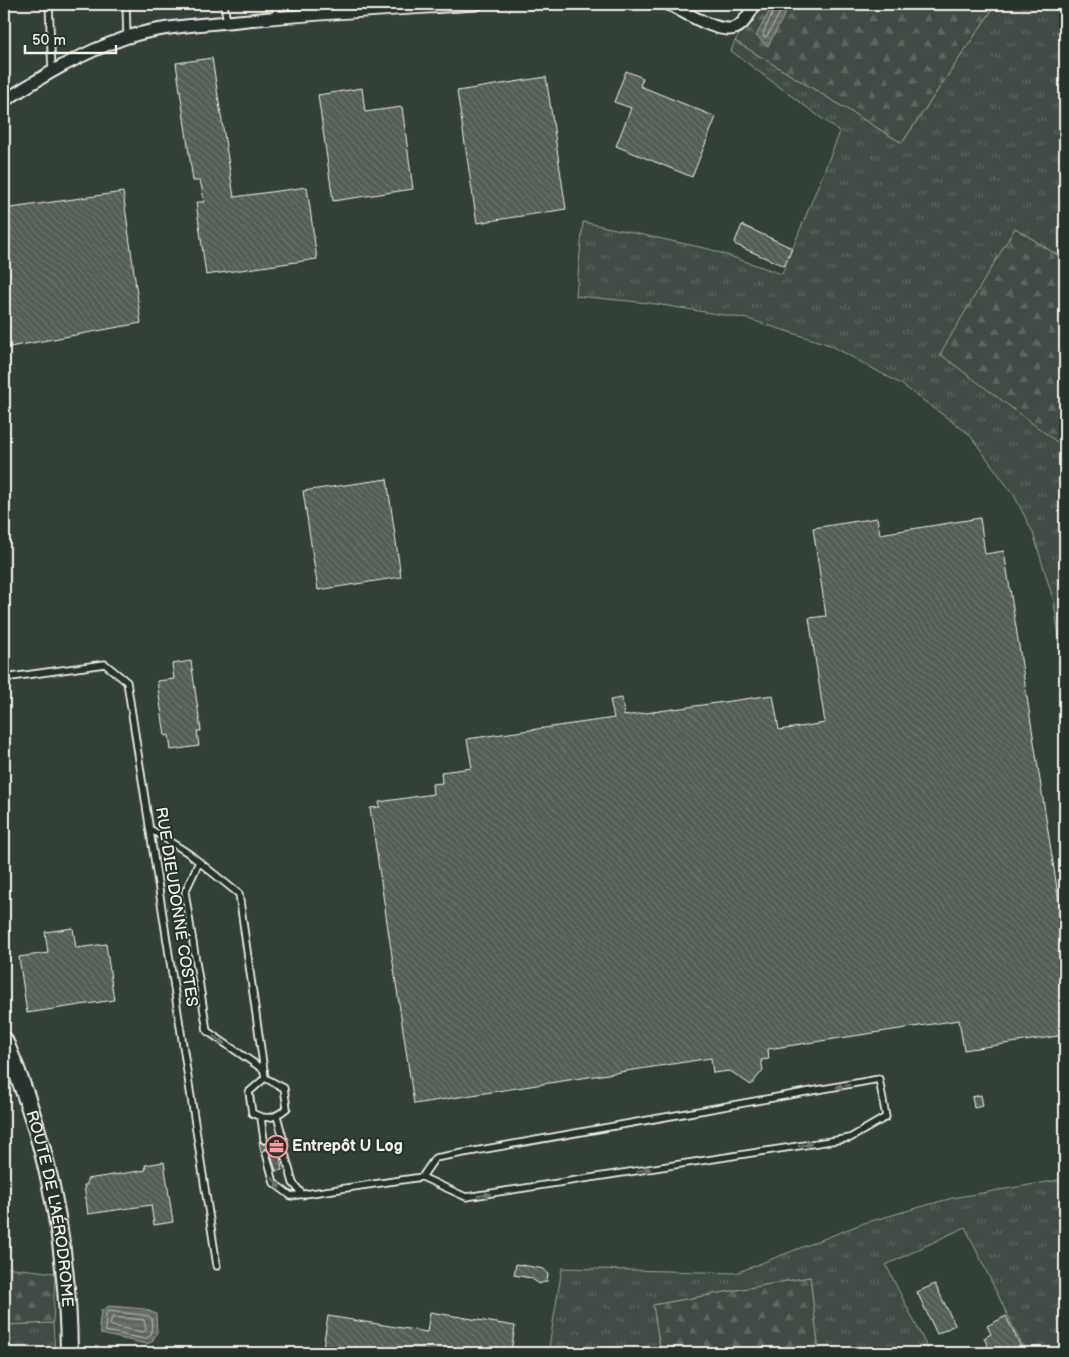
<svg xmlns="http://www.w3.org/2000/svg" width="1069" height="1357" viewBox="0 0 1069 1357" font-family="'Balsamiq Sans',sans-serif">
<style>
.built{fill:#333f39}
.grass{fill:url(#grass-tufts);stroke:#9a9e96}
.forest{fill:url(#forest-firs);stroke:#9a9e96}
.water{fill:url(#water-rules);stroke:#9fa39b}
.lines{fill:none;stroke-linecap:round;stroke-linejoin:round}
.shore{stroke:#bcbdb5;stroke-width:1}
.building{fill:url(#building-back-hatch);stroke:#f4f1e8}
.lane-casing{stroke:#f4f1e8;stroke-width:9}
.street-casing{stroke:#f4f1e8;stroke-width:15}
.secondary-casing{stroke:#f4f1e8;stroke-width:20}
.lane{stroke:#26332d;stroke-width:5.5}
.street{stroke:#26332d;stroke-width:11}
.secondary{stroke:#26332d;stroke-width:16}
.oneway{fill:#6e766e}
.labels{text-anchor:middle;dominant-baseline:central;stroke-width:4;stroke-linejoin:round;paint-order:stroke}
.street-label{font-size:16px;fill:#f4f1e8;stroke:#26332d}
.poi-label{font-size:16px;font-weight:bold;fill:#f4f1e8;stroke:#26332d;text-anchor:start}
</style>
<defs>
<pattern id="grass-tufts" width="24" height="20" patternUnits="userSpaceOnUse" patternTransform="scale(1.25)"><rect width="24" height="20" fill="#414b45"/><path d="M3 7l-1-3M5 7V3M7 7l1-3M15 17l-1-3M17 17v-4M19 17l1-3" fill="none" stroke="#5d6560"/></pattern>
<pattern id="forest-firs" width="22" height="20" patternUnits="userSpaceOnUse" patternTransform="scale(1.25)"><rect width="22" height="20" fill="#414b45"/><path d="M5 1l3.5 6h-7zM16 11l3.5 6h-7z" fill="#5d6560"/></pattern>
<pattern id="water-rules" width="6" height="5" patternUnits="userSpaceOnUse" patternTransform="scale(1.25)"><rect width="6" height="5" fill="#676f68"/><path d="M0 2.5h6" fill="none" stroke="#565a55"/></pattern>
<pattern id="building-back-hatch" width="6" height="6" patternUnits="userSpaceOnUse" patternTransform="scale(1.25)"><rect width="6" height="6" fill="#525c55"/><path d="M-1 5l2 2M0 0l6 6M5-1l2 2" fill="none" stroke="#6c746d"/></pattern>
</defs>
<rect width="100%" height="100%" fill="#26332d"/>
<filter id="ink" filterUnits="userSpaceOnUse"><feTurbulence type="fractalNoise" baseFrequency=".02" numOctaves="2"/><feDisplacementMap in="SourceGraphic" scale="10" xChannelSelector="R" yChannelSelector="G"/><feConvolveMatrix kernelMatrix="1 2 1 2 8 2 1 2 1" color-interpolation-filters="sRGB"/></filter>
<g filter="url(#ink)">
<g class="built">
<polygon points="4,4 758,4 731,51 840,132 782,274 709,249 576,296 649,303 748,319 830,345 901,384 969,434 1015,497 1033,533 1054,602 1065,679 1065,1179 952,1198 864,1223 736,1273 563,1269 548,1353 55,1353 53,1323 55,1273 4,1267"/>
<polygon points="966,1226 1026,1353 930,1353 885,1265"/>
</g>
<g class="grass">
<polygon points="996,4 1065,4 1065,260 1015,228 1059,441 1065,448 1065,679 1054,602 1033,533 1015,497 969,434 901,384 830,345 748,319 649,303 576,296 583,222 709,249 782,274 840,132 731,51 735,41 902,143"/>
<polygon points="1065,1179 1065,1353 1026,1353 965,1227 886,1265 930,1353 819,1353 810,1277 653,1305 661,1353 548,1353 562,1268 736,1273 864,1223 952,1198"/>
<polygon points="53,1323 55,1353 4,1353 4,1325"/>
</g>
<g class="forest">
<polygon points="758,4 996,4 902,143 735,41"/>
<polygon points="1015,228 1065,260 1065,448 940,354"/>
<polygon points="4,1267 55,1273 53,1323 4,1325"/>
<polygon points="810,1277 819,1353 661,1353 653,1305"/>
</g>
<g class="water">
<polygon points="773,4 790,4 768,46 756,36"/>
<polygon points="109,1306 145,1309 156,1314 157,1332 152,1342 146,1344 101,1334 99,1326 101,1311"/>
</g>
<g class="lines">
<g class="shore">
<polyline points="777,4 763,33 764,37 767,36 785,4"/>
<polygon points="109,1311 149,1316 152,1319 151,1335 145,1339 105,1331 106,1314"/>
<polygon points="113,1317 144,1320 146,1330 143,1332 112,1326 110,1324"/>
</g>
</g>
<g class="building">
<polygon points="212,58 234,197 307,187 317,259 206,275 196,202 204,202 202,189 200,181 193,181 176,63"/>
<polygon points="626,71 643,78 640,86 716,117 692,177 616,146 631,108 614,102"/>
<polygon points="546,77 566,209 477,223 457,91"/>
<polygon points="362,88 365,112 402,107 413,189 333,201 318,95"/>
<polygon points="123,192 141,323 4,348 4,209"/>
<polygon points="742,225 792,248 784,266 734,244"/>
<polygon points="387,479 401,577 318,590 303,491"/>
<polygon points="877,518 880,534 980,518 985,554 1004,551 1065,939 1065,1035 964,1050 959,1020 768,1049 769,1059 761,1060 763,1070 751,1085 730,1071 713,1073 711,1058 414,1104 370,808 380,807 379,802 433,794 432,784 442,783 441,772 472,768 467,739 614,718 610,700 622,698 624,716 773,695 779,730 825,723 809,618 826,616 813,528"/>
<polygon points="191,661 201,731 197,731 199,746 171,750 169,735 165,736 157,681 174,679 172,664"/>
<polygon points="73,928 76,948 106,944 114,1000 27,1013 19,957 48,953 45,932"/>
<polygon points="981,1095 983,1106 974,1108 972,1097"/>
<polygon points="288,1137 289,1149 285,1145 279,1149 282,1170 276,1171 270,1151 265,1148 261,1153 259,1141 264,1145 269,1140 278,1138 284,1143"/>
<polygon points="164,1162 173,1222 154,1225 151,1205 88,1214 84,1185 87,1185 87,1179 146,1170 145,1165"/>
<polygon points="516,1264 544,1269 548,1274 547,1281 539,1284 531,1278 514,1275"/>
<polygon points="935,1284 955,1325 937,1334 917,1292"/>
<polygon points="430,1312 515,1326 511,1353 322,1353 328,1316 427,1332"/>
<polygon points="1006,1316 1024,1353 991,1353 984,1338 991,1334 987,1326"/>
</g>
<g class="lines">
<defs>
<g id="lane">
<polyline points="49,4 52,71"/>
<polyline points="126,4 127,37"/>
<polyline points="224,4 227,22"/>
<polyline points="276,4 276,17"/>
<polyline points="4,678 105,664 127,682 217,1266"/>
<polyline points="150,829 188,853 239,894 265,1078"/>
<polyline points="199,862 185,892 207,1031 264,1070"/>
<path d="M265,1078L284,1088L287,1108C275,1118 267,1121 252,1113L249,1092Z"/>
<polyline points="277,1116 283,1138"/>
<polyline points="261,1118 264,1140"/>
<polyline points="284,1150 293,1183 303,1195"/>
<polyline points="266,1153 274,1183 291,1196 422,1177 466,1197 850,1138 886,1117 879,1079 435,1158 422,1177"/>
</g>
<g id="street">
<path d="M668,4C684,11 718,34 735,28C744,25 750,12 755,4"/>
<path d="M4,101C43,76 81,53 125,38C159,26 202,25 238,21C317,13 397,9 477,4"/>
</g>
<g id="secondary">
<path id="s1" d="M4,1040C47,1138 68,1246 69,1353"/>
</g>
</defs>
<use href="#lane" class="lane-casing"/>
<use href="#street" class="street-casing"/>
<use href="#secondary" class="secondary-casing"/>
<use href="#lane" class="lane"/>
<use href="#street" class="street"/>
<use href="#secondary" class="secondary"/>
</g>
<defs><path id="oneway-solid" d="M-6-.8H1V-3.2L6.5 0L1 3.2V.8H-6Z" transform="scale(1.25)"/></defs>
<g class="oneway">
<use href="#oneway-solid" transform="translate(219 1040) rotate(34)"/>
<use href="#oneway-solid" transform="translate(843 1086) rotate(170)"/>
<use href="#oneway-solid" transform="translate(805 1145) rotate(-9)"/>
<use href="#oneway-solid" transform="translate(644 1170) rotate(-9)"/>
<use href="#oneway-solid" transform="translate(276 1183) rotate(54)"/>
<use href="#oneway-solid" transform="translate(484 1195) rotate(-9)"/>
</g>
</g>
<defs>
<symbol id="office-ring" viewBox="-11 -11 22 22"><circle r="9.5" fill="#26332d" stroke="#ff9aa2" stroke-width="1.5"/><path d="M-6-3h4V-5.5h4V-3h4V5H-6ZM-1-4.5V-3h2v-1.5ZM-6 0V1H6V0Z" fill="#ff9aa2"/></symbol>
</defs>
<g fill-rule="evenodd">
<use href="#office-ring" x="264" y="1134" width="25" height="25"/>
</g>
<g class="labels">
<g class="street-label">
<text transform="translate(176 907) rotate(81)">RUE DIEUDONNÉ COSTES</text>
<text stroke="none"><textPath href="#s1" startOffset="176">ROUTE DE L'AÉRODROME</textPath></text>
</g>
<g class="poi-label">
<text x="292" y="1146">Entrepôt U Log</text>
</g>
</g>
<rect width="1069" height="1357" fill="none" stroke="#26332d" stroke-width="20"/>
<rect x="10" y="10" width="1049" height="1337" fill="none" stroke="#f4f1e8" stroke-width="2" filter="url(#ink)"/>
<path d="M25 45v8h91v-8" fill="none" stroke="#f4f1e8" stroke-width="2.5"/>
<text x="32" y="45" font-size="15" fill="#f4f1e8" stroke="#26332d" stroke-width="4" paint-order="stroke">50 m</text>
</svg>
